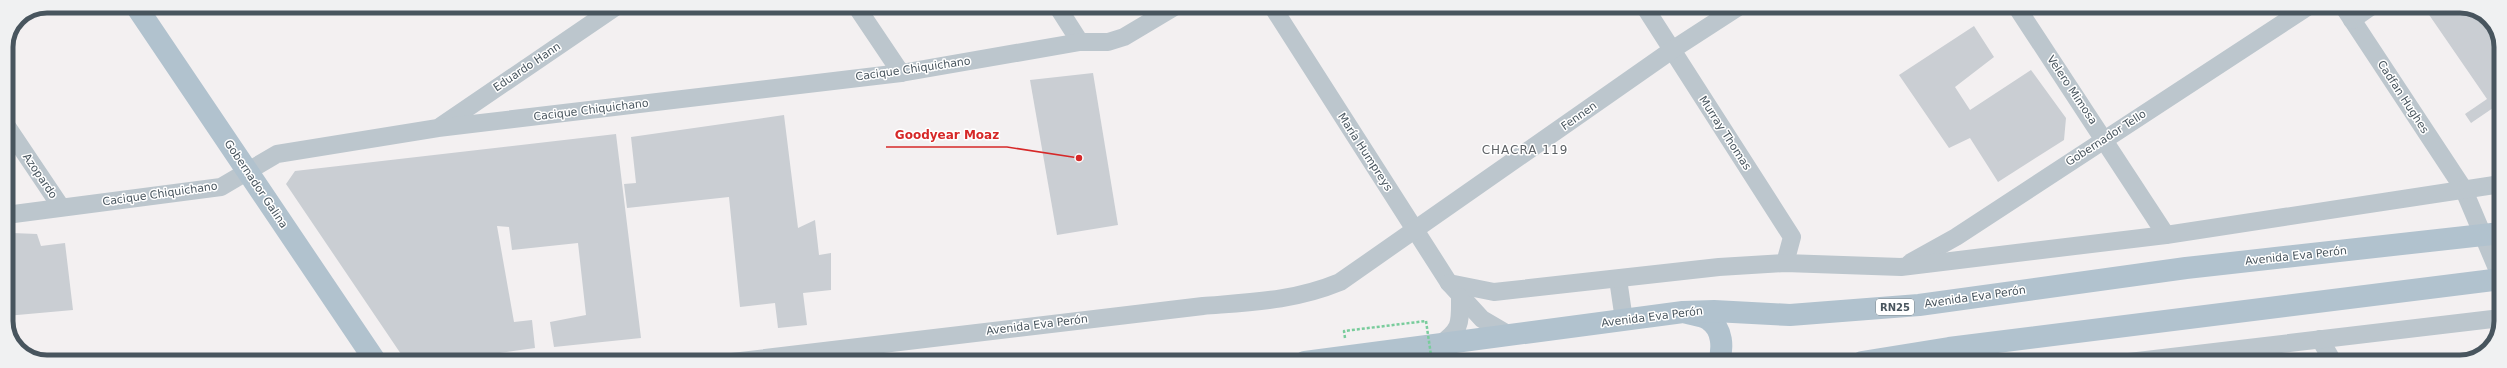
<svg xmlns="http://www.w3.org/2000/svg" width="2507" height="368" viewBox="0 0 2507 368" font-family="'DejaVu Sans',sans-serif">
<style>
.building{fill:#caced3}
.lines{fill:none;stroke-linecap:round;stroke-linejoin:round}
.path{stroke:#79cc9c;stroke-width:2.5;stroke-dasharray:3 2;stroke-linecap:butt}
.minor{stroke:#bcc6cd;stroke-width:18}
.major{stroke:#b1c2ce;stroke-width:22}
.path-bridge{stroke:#79cc9c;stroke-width:2.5;stroke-dasharray:3 2;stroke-linecap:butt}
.labels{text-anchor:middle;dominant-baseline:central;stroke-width:3;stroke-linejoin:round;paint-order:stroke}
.shield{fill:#fff;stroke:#7f888e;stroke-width:1}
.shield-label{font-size:10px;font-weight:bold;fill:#48555e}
.street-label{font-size:11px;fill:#48555e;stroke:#fff}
.neighbourhood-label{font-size:12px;letter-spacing:1px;fill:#5d6165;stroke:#fff}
.rim{fill:none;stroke:#48555e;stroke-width:5}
.leader{fill:none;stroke:#d62828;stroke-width:1.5}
.callout-dot{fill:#d62828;stroke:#fff;stroke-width:1.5}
.callout-label{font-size:12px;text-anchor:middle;font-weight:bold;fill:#d62828;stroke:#fff;stroke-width:3;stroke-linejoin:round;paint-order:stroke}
</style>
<rect width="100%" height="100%" fill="#f3f0f1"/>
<g class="building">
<polygon points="2423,6 2465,6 2489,18 2501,42 2501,119 2493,108 2471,123 2465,114 2487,99"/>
<polygon points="1974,26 1994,57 1955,87 1970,110 2031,70 2066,118 2064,140 1998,182 1970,138 1949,148 1899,75"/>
<polygon points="1093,73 1118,225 1057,235 1030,80"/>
<polygon points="784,115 798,228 815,220 819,255 831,253 831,290 803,293 807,325 778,328 775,303 740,307 729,197 627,208 624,184 636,183 631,137"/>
<polygon points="616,134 641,338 554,347 550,322 586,315 578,243 512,250 509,227 497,226 514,322 532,320 535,348 436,362 412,362 403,357 286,184 295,171"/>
<polygon points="12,233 37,234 41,246 65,243 73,310 6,316 6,234"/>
</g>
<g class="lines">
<polyline class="path" points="1345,338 1344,331 1426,321"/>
<g class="minor">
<polyline points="856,6 901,73"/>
<polyline points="1057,6 1080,42"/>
<polyline points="1272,6 1449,283 1482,319 1511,336"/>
<polyline points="1644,6 1792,237 1785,263"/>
<polyline points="2016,6 2166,235"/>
<polyline points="2343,6 2463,188 2501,278"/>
<polyline points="2352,20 2372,6"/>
<polyline points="6,125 61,207"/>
<polyline points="441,126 617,6"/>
<polyline points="6,215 221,187 277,154 438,128 901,73 1080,42 1108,42 1124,37 1176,6"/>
<polyline points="1911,262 1956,237 2309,6"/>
<polyline points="1618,279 1624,320"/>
<polyline points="1449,283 1494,292 1719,267 1785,263 1901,267 2166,235 2501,184"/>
<polyline points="2320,339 2333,362"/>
<path d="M1439,345C1462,329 1460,323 1460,297"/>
<path d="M732,362L1203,306C1252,302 1294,301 1340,282L1672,50L1740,6"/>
<polyline points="2129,362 2501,318"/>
</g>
<g class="major">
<polyline points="136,6 376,362"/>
<path d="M1687,313C1694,315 1704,316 1709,320C1723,329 1723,348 1719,362"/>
<polyline points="1305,362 1683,312 1714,311 1790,315 1919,305 2186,268 2501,233"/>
<polyline points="1862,362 1949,348 2501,279"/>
</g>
<polyline class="path-bridge" points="1426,321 1432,362"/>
</g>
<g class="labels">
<rect class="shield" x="1876" y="299" width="38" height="16" rx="3"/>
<g class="shield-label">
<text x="1895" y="307">RN25</text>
</g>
<g class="street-label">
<text transform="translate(527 67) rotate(-34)">Eduardo Hann</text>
<text transform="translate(913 69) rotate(-8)">Cacique Chiquichano</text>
<text transform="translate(2072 90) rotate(56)">Velero Mimosa</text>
<text transform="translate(2403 97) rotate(57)">Cadfan Hughes</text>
<text transform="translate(591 110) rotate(-7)">Cacique Chiquichano</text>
<text transform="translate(1579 116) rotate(-35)">Fennen</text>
<text transform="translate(1725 133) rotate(57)">Murray Thomas</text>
<text transform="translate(2106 138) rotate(-33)">Gobernador Tello</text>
<text transform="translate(1365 152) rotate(57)">María Humpreys</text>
<text transform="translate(40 176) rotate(56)">Azopardo</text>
<text transform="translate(256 184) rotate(56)">Gobernador Galina</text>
<text transform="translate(160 194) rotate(-8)">Cacique Chiquichano</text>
<text transform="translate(2296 256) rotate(-6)">Avenida Eva Perón</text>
<text transform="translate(1975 297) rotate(-8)">Avenida Eva Perón</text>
<text transform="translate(1652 317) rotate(-7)">Avenida Eva Perón</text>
<text transform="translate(1037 325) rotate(-7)">Avenida Eva Perón</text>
</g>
<g class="neighbourhood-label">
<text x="1525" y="150">CHACRA 119</text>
</g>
</g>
<path d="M0 0H2507V368H0ZM47 13H2460A34 34 0 0 1 2494 47V321A34 34 0 0 1 2460 355H47A34 34 0 0 1 13 321V47A34 34 0 0 1 47 13Z" fill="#f0f1f2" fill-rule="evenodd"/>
<path class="rim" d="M47 13H2460A34 34 0 0 1 2494 47V321A34 34 0 0 1 2460 355H47A34 34 0 0 1 13 321V47A34 34 0 0 1 47 13Z"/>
<path class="leader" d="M1079 158L1007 147H886"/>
<circle class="callout-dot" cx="1079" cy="158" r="4"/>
<g class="callout-label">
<text x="947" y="139">Goodyear Moaz</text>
</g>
</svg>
